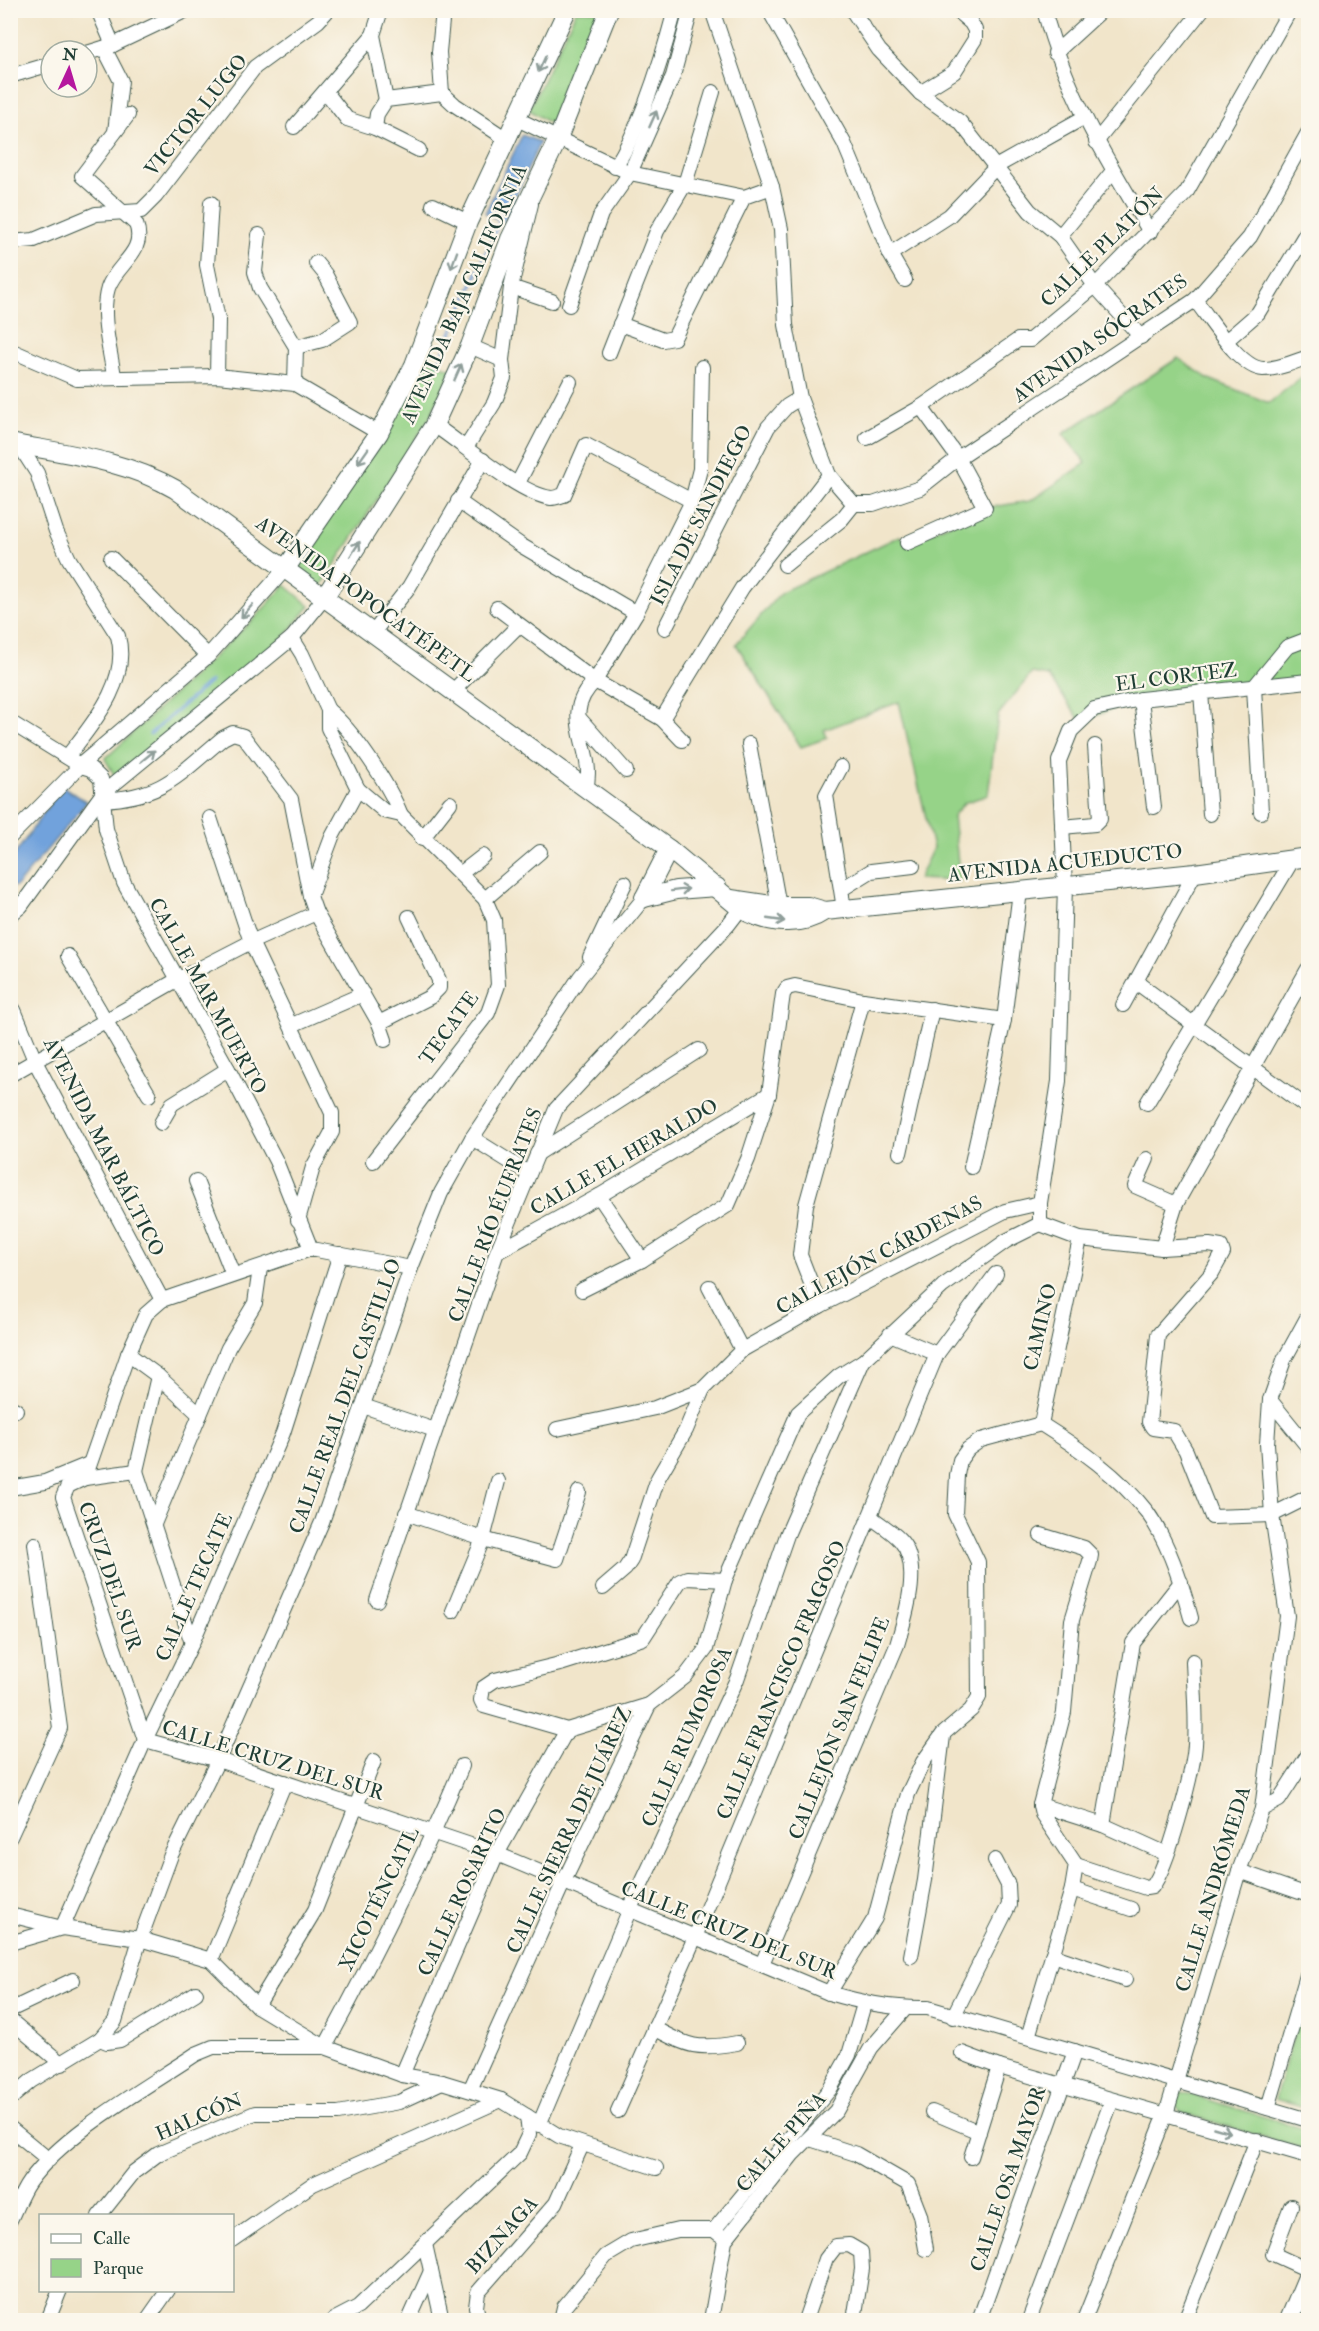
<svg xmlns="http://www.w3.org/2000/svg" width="1319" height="2331" viewBox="0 0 1319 2331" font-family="'IM FELL Double Pica',serif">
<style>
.green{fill:#96d388;stroke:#5a885e;stroke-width:1.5}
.water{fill:#71a2dc;stroke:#487088;stroke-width:1.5}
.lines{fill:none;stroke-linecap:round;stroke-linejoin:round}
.stream{stroke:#71a2dc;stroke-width:3}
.minor-casing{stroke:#3e564a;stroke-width:16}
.major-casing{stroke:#3e564a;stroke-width:20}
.minor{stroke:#fff;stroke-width:14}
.major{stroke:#fff;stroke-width:18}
.oneway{stroke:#8f9e9a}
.labels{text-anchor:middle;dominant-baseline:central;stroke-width:4.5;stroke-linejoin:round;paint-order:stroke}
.street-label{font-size:20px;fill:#1f3d34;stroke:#fbf7ec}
</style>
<rect width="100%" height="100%" fill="#fbf7ec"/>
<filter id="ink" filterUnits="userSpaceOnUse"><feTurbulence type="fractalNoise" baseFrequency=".0167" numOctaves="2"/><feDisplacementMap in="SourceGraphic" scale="12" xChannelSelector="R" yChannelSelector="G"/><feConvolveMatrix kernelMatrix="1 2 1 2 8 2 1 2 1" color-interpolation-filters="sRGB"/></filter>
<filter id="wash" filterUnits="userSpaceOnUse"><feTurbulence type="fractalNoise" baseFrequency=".008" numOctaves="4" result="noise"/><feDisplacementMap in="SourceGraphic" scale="24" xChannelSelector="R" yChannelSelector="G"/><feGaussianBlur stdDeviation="1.35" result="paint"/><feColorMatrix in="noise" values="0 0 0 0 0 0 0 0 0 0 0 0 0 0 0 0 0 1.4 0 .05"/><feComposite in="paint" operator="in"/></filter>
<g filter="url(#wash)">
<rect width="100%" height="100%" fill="#f1e5ca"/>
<g class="green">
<polygon points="576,11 602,11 558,121 549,123 529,110"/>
<polygon points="1178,358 1209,379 1269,403 1308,372 1308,681 1141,699 1081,721 1048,676 1032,673 998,715 988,795 964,803 953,816 960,881 918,879 933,848 899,702 824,730 827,738 801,747 736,644 781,592 900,536 907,543 985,508 1030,501 1086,463 1063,434"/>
<polygon points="428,360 452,370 430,417 320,588 299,574 298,564 387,429"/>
<polygon points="285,585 310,606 284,637 115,776 105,759 255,618"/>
<polygon points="1308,1986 1308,2109 1275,2099"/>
<polygon points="1179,2091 1308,2130 1308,2150 1180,2112 1176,2105"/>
</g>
<g class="water">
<polygon points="522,135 540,142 504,223 485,213"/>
<polygon points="62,786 87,802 16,887 11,886 11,860"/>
</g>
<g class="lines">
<g class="stream">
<polyline points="438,364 500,220"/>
<polyline points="150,734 211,681"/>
</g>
</g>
</g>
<g filter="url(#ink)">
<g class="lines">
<defs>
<g id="minor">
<polyline points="98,10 113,45"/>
<polyline points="381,10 373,35 386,100"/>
<polyline points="712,10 772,187 781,229 786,325 800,398 829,475 854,504"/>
<polyline points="769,10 844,143 890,254 905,280"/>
<polyline points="852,10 879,50 920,93 960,122 1030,211 1060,236 1095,286 1141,337"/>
<path d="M1044,10C1066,93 1106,159 1150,232"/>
<polyline points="104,48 121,81 115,132"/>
<polyline points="87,53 113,45 187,10"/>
<polyline points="1055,53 1102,10"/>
<polyline points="10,76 51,64"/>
<polyline points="326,92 347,119 375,128 419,150"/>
<polyline points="442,93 439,52 443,10"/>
<polyline points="920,93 954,72 975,39 975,30 971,23 956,10"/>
<polyline points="517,119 630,173 744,197 772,187"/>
<polyline points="294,127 373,35"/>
<polyline points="375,128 377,114 386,100 442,93 455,105 505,138"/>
<polyline points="1096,142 1202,10"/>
<path d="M615,167C642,125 662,59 675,10"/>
<polyline points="211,203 207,265 218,319 217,376"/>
<polyline points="433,205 468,222"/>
<polyline points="259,235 255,272 260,288 296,347 295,384"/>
<polyline points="1060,236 1113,171"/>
<polyline points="10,242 34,240 96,214 141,211 156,196 255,67 318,21 328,10"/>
<polyline points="890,254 949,216 997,166 1083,118"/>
<polyline points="511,287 552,301"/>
<path d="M1195,300C1210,318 1239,368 1263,369C1279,369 1294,362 1308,357"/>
<polyline points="569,305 601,214 630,173 673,76 691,10"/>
<polyline points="620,324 663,340 674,338 744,197"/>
<polyline points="1227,340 1258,313 1308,230"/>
<polyline points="470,346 502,360"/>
<polyline points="296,347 322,340 350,322 325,274 316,263"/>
<polyline points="10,350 77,379 217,376 295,384 379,433"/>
<polyline points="609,353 657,231 685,184 713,92"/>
<path d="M114,376C110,349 100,315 108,288C116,264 147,252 136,224L82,176L128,115"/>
<path d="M434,425C463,444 519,494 551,498C555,498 560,496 564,495L586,445L692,501"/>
<polyline points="867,438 921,407 1018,340 1030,340 1095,286 1186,193 1290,10"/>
<path d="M19,445L37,473L56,531L69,559L118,636C130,682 93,723 67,757"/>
<polyline points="467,446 494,403 504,378 502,360 511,287 531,204"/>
<polyline points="518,483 570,382"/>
<polyline points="458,501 522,546 636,613"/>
<polyline points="854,504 873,504 920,488 958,458 1195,300 1250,237 1308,133"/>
<polyline points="907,543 985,508 958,458 921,407"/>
<polyline points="111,558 208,656"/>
<polyline points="785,565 842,519 854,504"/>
<polyline points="497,608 595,681 662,719 682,740"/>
<polyline points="665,628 768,427 787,406 800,398"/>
<polyline points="372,634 409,587 483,460"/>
<polyline points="292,638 302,654 328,710 328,728 358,789 384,811 401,815 485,899 494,920 498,985 488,1013 373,1161"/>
<polyline points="1308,681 1141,699 1094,709 1071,731 1059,761 1065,886 1059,1081 1040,1203 1040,1224 1080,1239 1162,1248 1209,1245 1221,1247 1223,1253 1212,1273 1158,1335 1149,1422 1153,1428 1174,1431 1186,1451 1212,1517 1272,1515 1308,1497"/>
<polyline points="453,691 518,626"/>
<polyline points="1201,692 1210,814"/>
<polyline points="1141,699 1154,807"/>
<path d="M328,710C353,730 389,785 401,815"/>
<polyline points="579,718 626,771"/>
<polyline points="662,719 742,588 829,475"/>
<polyline points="10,722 81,766 91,769 101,779 106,829 124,883 228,1069 276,1161 311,1249"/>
<polyline points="749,744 779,906"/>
<polyline points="841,767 826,795 844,909"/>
<path d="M586,788C597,750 557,716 595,681L636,613L692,501L700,469L702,367"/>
<path d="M102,800C164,797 178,775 223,738L233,733L243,736L291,799L310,896L316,913L379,1023L385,1040"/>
<polyline points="1261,812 1254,687 1287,647 1308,639"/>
<polyline points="210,818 251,942 332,1113 332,1132 313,1167 298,1220"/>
<polyline points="1062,827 1095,824 1100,819 1095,746"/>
<polyline points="10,837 85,761 208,656 286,568"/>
<polyline points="422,839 450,803"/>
<polyline points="460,874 483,856"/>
<polyline points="842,889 871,871 913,866"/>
<polyline points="310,896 332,837 358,789"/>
<polyline points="485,899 540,852"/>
<polyline points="10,915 21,906 103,793 292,638 324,598"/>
<polyline points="68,956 149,1095"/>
<polyline points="590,957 625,883"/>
<polyline points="1136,982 1308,1108"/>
<polyline points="1123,1005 1195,873"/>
<polyline points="14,1010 36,1063 162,1300"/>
<polyline points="379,1023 430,997 439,988 439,980 409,917"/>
<polyline points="292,1025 363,994"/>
<polyline points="10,1075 177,980 251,942 316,913"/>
<polyline points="1147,1103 1293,859"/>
<polyline points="161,1123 172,1104 228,1069"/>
<polyline points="472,1138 528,1173"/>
<polyline points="900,1153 932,1009"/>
<polyline points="537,1154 699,1050"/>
<polyline points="1147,1159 1135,1186 1176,1204"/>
<polyline points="971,1167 1004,1020 1020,891"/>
<polyline points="196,1181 233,1275"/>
<polyline points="599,1196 642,1260"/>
<polyline points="1162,1248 1176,1204 1308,969"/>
<polyline points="497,1252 599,1196 769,1094"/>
<path d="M411,1268L311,1249L162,1300L146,1314L128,1354L85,1478L68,1486L63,1497L145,1740L218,1760L497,1854L829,1993C862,2003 893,2009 928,2008L1308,2120"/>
<polyline points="709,1287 742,1350"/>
<polyline points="582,1290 642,1260 728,1205 748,1159 769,1094 783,994 787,988 795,986 863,1000 1004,1020"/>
<polyline points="820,1306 800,1255 806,1205 863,1000"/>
<polyline points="890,1334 937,1354"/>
<polyline points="128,1354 158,1376 200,1415"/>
<polyline points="1270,1400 1308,1447"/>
<polyline points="363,1406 435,1430"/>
<polyline points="10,1407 16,1410"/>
<path d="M1041,1424C1079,1448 1119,1476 1147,1512C1168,1541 1182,1584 1191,1618"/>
<polyline points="1041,1424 1080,1239"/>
<polyline points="557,1429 655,1408 703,1389 742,1350 820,1306 1005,1211 1040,1203"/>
<polyline points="136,1471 192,1643"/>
<polyline points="136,1471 158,1376"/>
<polyline points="85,1478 136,1471"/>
<polyline points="10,1488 45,1482 89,1464"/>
<polyline points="406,1513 483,1539 557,1559 579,1492"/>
<polyline points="154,1524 228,1348 255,1303 260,1268"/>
<polyline points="603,1588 625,1569 631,1560 658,1478 686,1430 703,1389"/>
<polyline points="377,1600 497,1252 556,1109 728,925 745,903"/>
<polyline points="453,1611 483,1539 498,1481"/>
<polyline points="649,1705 567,1730 484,1706 481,1700 483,1688 495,1680 560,1664 643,1638 680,1581 687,1578 725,1580"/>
<polyline points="1040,1805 1103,1825 1167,1854"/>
<polyline points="1262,1809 1279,1800 1308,1755"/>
<polyline points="1103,1825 1133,1643 1181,1582"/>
<polyline points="10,1837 60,1728 35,1544"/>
<path d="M1076,1865L1146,1888L1152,1887C1168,1867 1193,1772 1195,1745C1197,1717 1194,1688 1193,1661"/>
<polyline points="1239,1871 1308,1895"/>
<polyline points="1072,1889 1131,1909"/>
<polyline points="10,1915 62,1928 140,1939 211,1960 257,2006 325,2047 402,2075 442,2082 501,2100 559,2136 656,2168"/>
<polyline points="10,1943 62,1928 145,1740 192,1643 283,1433 340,1254"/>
<polyline points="1052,1955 1125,1980"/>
<polyline points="911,1956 925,1880 943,1736"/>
<polyline points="211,1960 285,1782"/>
<path d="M762,1964L897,1645C905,1617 923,1565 900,1540C892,1531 879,1524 870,1516"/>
<polyline points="829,1993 875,1918 908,1794 923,1762 943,1734 971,1710 979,1697 978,1562 955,1514 957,1475 960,1460 968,1449 981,1440 1041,1424"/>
<polyline points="257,2006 315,1910 374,1761"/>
<polyline points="10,2010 73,1980"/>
<polyline points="953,2017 1009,1905 1008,1885 995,1860"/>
<polyline points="10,2020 62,2064"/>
<path d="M654,2028C688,2047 698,2050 737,2043"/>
<polyline points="1028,2037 1072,1889 1076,1865 1042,1814 1040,1805 1064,1712 1072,1620 1090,1561 1091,1555 1084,1548 1041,1535"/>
<polyline points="100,2039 107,2042 120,2040 196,1993"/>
<polyline points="962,2053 999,2067 1308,2156"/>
<polyline points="402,2075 497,1854 567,1730"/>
<polyline points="470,2090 564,1881 649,1705 685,1677 706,1649 725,1580 798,1413 839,1376 863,1361 943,1286 1006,1241 1040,1224"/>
<polyline points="10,2099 31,2081 100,2039 115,2021 140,1939 171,1855 218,1760 322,1522 411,1268 441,1193 472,1138 580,977 644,898"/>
<polyline points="1268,2108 1308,1972"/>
<polyline points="618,2111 695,1937 937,1354 996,1274"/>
<polyline points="932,2112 979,2132"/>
<polyline points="539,2125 629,1911 737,1679 787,1535 863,1361"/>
<polyline points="10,2128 49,2160"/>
<polyline points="810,2139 856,2154 908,2184 920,2215 926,2249"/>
<polyline points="971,2157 999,2067"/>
<polyline points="1291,2206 1273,2254 1308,2270"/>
<polyline points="99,2216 134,2172 158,2154 255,2113 338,2113 399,2102 442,2082"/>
<path d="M10,2220C16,2208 21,2193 29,2182C64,2133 145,2088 196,2054L213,2047H325C375,1955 422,1862 462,1766"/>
<polyline points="714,2230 830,2089 849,2055 864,2004"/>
<polyline points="232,2240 313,2184 501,2100"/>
<polyline points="425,2244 442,2320"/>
<polyline points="48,2320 60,2290"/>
<polyline points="147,2320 168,2290"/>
<polyline points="333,2320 358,2307 520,2153 529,2134 527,2116"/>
<polyline points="409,2320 431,2271"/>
<polyline points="479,2320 476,2307 478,2292 556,2203 582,2145"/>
<polyline points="561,2320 564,2307 606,2256 631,2241 678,2230 714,2230 719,2234"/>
<polyline points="711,2320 725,2240 793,2154 836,2111 871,2048 905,2009"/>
<polyline points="805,2320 826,2259 836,2246 849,2245 861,2252 862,2269 854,2320"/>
<polyline points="979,2320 1075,2051"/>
<polyline points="1029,2320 1112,2100"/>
<polyline points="1084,2320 1166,2114 1239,1871 1262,1809 1287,1616 1272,1515 1267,1444 1270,1400 1284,1360 1308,1316"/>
<polyline points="1185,2320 1257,2140"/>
</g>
<g id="major">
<path d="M10,443C66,454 125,460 175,489L669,849L741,909C767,924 800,928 825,911"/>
<polyline points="286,568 379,433 414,365 468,222 567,10"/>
<polyline points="324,598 434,425 470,346 510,239 557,141 609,10"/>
<polyline points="644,898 676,890 717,887"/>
<polyline points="644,898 669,849"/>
<polyline points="731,899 779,906 808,906 825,911 1195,873 1308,857"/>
<polyline points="1289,2320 1308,2275"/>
</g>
</defs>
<use href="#minor" class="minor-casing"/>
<use href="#major" class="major-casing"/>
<use href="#minor" class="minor"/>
<use href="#major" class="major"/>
</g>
<defs><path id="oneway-shaft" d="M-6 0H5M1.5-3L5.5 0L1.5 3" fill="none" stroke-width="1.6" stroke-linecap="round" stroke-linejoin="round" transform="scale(1.5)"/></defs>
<g class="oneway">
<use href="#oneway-shaft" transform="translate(542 64) rotate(115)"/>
<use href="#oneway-shaft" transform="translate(653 119) rotate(-66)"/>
<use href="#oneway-shaft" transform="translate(454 260) rotate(110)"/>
<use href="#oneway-shaft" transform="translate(458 372) rotate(-66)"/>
<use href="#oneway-shaft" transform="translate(363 456) rotate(125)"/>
<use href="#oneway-shaft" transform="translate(355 549) rotate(-57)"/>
<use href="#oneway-shaft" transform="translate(247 611) rotate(131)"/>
<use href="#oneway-shaft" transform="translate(148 756) rotate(-39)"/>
<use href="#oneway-shaft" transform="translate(680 890) rotate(-7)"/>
<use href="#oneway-shaft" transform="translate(776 920) rotate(8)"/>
<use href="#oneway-shaft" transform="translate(1222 2130) rotate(16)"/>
</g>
</g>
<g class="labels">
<g class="street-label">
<text transform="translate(196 115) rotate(-51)">VICTOR LUGO</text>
<text transform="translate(1102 247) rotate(-44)">CALLE PLATÓN</text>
<text transform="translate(464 294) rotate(-66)">AVENIDA BAJA CALIFORNIA</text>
<text transform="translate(1100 338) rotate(-35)">AVENIDA SÓCRATES</text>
<text transform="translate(701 515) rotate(-63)">ISLA DE SANDIEGO</text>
<text transform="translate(366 599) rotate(36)">AVENIDA POPOCATÉPETL</text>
<text transform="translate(1176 677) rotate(-7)">EL CORTEZ</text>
<text transform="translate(1065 863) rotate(-6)">AVENIDA ACUEDUCTO</text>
<text transform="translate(208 996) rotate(61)">CALLE MAR MUERTO</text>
<text transform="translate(449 1028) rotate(-54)">TECATE</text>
<text transform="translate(104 1147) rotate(63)">AVENIDA MAR BÁLTICO</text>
<text transform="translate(624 1157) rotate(-30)">CALLE EL HERALDO</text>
<text transform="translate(495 1215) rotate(-69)">CALLE RÍO ÉUFRATES</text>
<text transform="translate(879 1255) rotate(-28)">CALLEJÓN CÁRDENAS</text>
<text transform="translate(1040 1327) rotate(-77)">CAMINO</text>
<text transform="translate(345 1396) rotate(-70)">CALLE REAL DEL CASTILLO</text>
<text transform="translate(110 1576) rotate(71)">CRUZ DEL SUR</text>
<text transform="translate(194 1587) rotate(-66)">CALLE TECATE</text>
<text transform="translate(781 1680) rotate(-67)">CALLE FRANCISCO FRAGOSO</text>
<text transform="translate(839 1728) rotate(-68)">CALLEJÓN SAN FELIPE</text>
<text transform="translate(687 1737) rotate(-66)">CALLE RUMOROSA</text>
<text transform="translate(273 1760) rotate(17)">CALLE CRUZ DEL SUR</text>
<text transform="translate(569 1830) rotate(-65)">CALLE SIERRA DE JUÁREZ</text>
<text transform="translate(1213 1889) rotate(-73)">CALLE ANDRÓMEDA</text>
<text transform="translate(462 1892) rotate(-65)">CALLE ROSARITO</text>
<text transform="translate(379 1899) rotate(-64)">XICOTÉNCATL</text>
<text transform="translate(729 1930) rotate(22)">CALLE CRUZ DEL SUR</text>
<text transform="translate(199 2117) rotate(-23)">HALCÓN</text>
<text transform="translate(781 2142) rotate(-49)">CALLE PIÑA</text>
<text transform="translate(1008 2179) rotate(-71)">CALLE OSA MAYOR</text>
<text transform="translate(502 2235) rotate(-48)">BIZNAGA</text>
</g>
</g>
<rect width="1319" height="2331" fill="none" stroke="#fbf7ec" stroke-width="36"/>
<rect x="39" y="2214" width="195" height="78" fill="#fbf7ec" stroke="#a3ada2" stroke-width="1.5"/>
<rect x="51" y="2234" width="30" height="9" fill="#ffffff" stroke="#a3ada2" stroke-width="1.5"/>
<text x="93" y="2244" font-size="18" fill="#1f3d34">Calle</text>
<rect x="51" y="2259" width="30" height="18" fill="#96d388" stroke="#a3ada2" stroke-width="1.5"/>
<text x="93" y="2274" font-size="18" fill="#1f3d34">Parque</text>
<g transform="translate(69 69) rotate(4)"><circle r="28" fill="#fbf7ec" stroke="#a3ada2" stroke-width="1.5"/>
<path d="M0-4.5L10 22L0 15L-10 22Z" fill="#b5179e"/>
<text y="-9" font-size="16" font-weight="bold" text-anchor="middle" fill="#1f3d34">N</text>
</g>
</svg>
